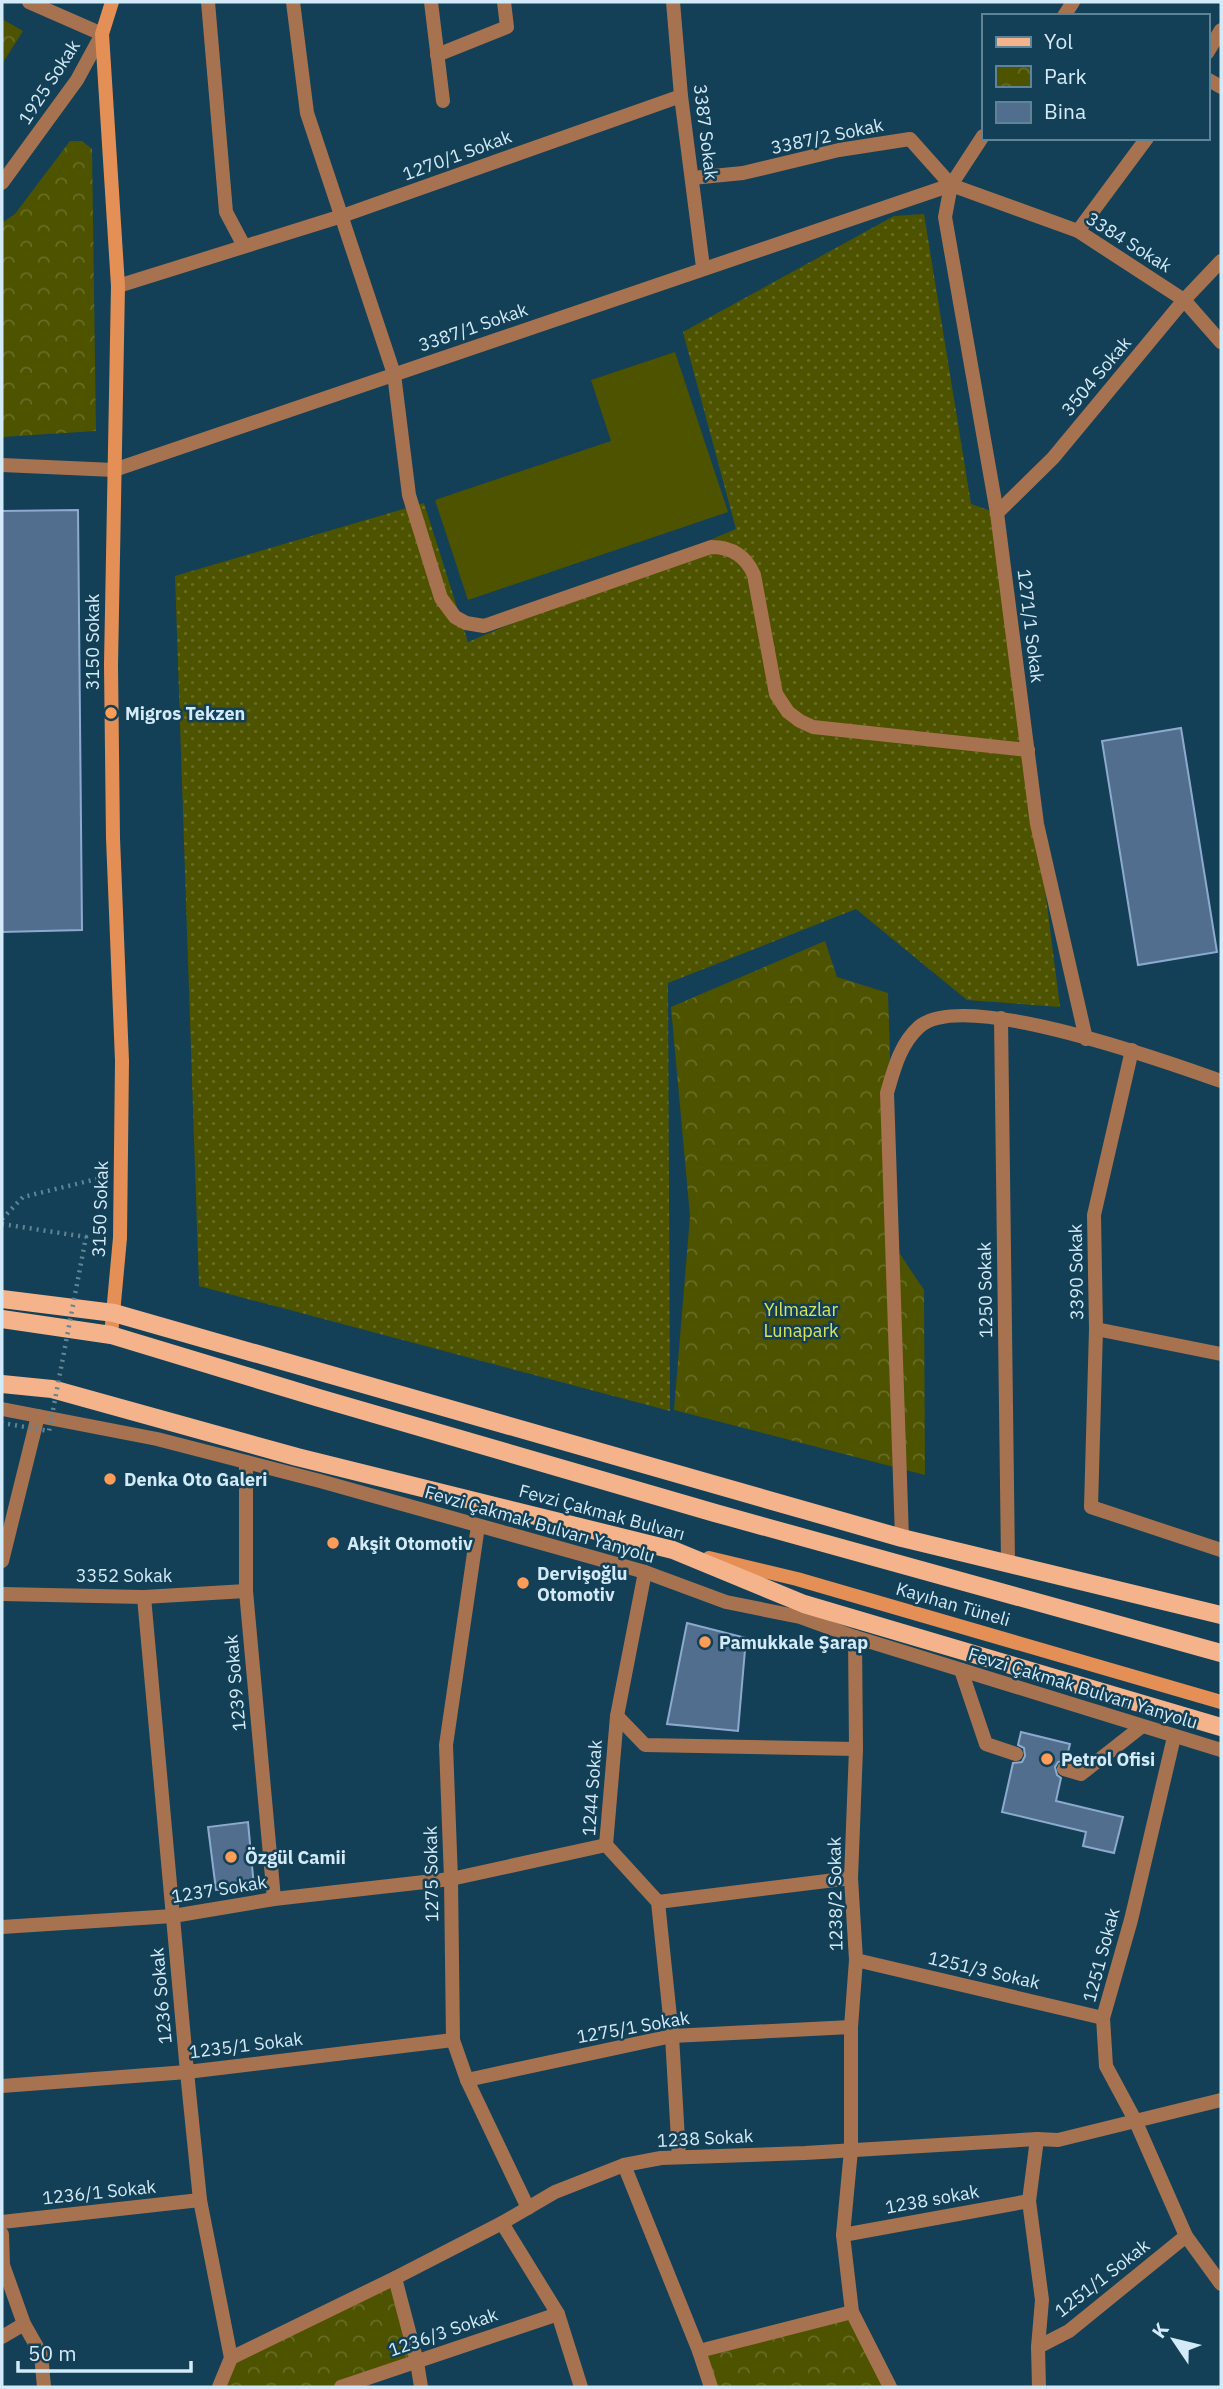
<svg xmlns="http://www.w3.org/2000/svg" width="1223" height="2389" viewBox="0 0 1223 2389" font-family="'IBM Plex Sans',sans-serif">
<style>
.grass{fill:url(#grass-dots)}
.park{fill:url(#park-crowns)}
.pitch{fill:#4e5300}
.building{fill:#526e8f;stroke:#8daace;stroke-width:2}
.lines{fill:none;stroke-linecap:round;stroke-linejoin:round}
.path{stroke:#608597;stroke-width:4.5;stroke-dasharray:2 5;stroke-linecap:butt}
.service{stroke:#a77250;stroke-width:14}
.pedestrian{stroke:#a77250;stroke-width:14}
.minor{stroke:#a77250;stroke-width:14}
.tertiary{stroke:#a77250;stroke-width:14}
.secondary{stroke:#e38f56;stroke-width:14}
.primary{stroke:#f4b38a;stroke-width:18}
.path-bridge{stroke:#608597;stroke-width:4.5;stroke-dasharray:2 5;stroke-linecap:butt}
.poi-dot{fill:#fe9c58;stroke:#134056;stroke-width:2.5}
.labels{text-anchor:middle;dominant-baseline:central;stroke-width:5;stroke-linejoin:round;paint-order:stroke}
.street-label{font-size:18px;fill:#d3eaf8;stroke:#134056}
.poi-label{font-size:18px;font-weight:bold;fill:#d3eaf8;stroke:#134056;text-anchor:start}
.park-label{font-size:18px;fill:#d9e461;stroke:#134056}
</style>
<defs>
<pattern id="grass-dots" width="8" height="8" patternUnits="userSpaceOnUse" patternTransform="scale(1.75)"><rect width="8" height="8" fill="#4e5300"/><path d="M2 2h.1M6 6h.1" fill="none" stroke="#676c26" stroke-width="1.8" stroke-linecap="round"/></pattern>
<pattern id="park-crowns" width="20" height="18" patternUnits="userSpaceOnUse" patternTransform="scale(1.75)"><rect width="20" height="18" fill="#4e5300"/><path d="M2 6a3 3 0 1 1 6 0M12 15a3 3 0 1 1 6 0" fill="none" stroke="#676c26"/></pattern>
</defs>
<rect width="100%" height="100%" fill="#134056"/>
<polygon class="grass" points="924,214 971,504 997,513 1060,1007 967,1000 856,909 668,983 670,1411 199,1286 175,576 424,503 468,642 736,529 683,332 894,216"/>
<g class="park">
<polygon points="2,19 23,31 2,64"/>
<polygon points="70,141 82,141 92,149 96,431 2,437 2,223 15,214"/>
<polygon points="825,941 837,977 888,993 896,1248 924,1290 925,1475 674,1410 690,1216 671,1007"/>
<polygon points="395,2278 417,2362 341,2387 219,2387 231,2358"/>
<polygon points="852,2312 890,2387 711,2387 699,2351"/>
</g>
<polygon class="pitch" points="675,352 728,512 468,600 435,500 611,441 591,380"/>
<g class="building">
<polygon points="78,510 82,930 2,932 2,511"/>
<polygon points="1181,728 1217,952 1138,965 1102,741"/>
<polygon points="687,1623 746,1638 738,1731 667,1724"/>
<polygon points="1021,1732 1070,1744 1066,1760 1058,1762 1055,1767 1057,1775 1061,1778 1056,1801 1123,1817 1114,1853 1083,1846 1086,1832 1002,1812 1013,1763 1022,1762 1025,1756 1024,1748 1018,1745"/>
<polygon points="248,1822 254,1887 216,1890 208,1827"/>
</g>
<g class="lines">
<polyline class="path" points="2,1219 23,1197 105,1177"/>
<g class="service">
<path d="M394,374L409,495L441,598L455,617L466,623L484,626L711,547C732,547 746,556 754,575L776,694L788,712L800,721L813,727L1028,750"/>
<polyline points="1096,1329 1091,1507 1221,1550"/>
<polyline points="961,1670 986,1744 1016,1754"/>
<polyline points="1064,1769 1081,1774 1141,1727"/>
</g>
<polyline class="pedestrian" points="2,1561 38,1416"/>
<g class="minor">
<polyline points="29,2 102,34"/>
<polyline points="208,2 226,212 244,246"/>
<polyline points="293,2 307,113 394,374"/>
<polyline points="431,2 443,101"/>
<polyline points="673,2 681,96 703,267"/>
<polyline points="1064,16 1073,2"/>
<polyline points="1207,53 1221,30"/>
<polyline points="437,55 507,27 504,2"/>
<polyline points="1207,79 1221,87"/>
<polyline points="692,178 743,173 839,150 910,139 951,185"/>
<polyline points="951,185 983,136"/>
<polyline points="1078,231 1147,138"/>
<polyline points="118,286 342,216 681,96"/>
<polyline points="2,465 114,470 951,185"/>
<polyline points="997,513 1053,458 1184,300 1221,261"/>
<polyline points="1001,1018 1008,1562"/>
<polyline points="1086,1039 1037,824 997,513 945,217 951,185 1078,231 1184,300 1221,342"/>
<polyline points="1132,1050 1094,1215 1096,1329 1221,1354"/>
<polyline points="2,1409 157,1439 320,1481 645,1572 726,1602 800,1617 855,1637 1221,1750"/>
<polyline points="246,1462 246,1591 274,1899"/>
<polyline points="478,1526 446,1745 451,1879 453,2040 467,2080 528,2208"/>
<path d="M902,1538L887,1093C894,1069 900,1044 919,1027C963,988 1167,1062 1221,1081"/>
<polyline points="645,1572 617,1716 606,1845 658,1902 672,2036 679,2157"/>
<polyline points="2,1594 144,1597 246,1591"/>
<polyline points="144,1597 187,2072 200,2200 231,2358 219,2387"/>
<polyline points="855,1637 856,1749 851,1878 856,1960 851,2027 851,2150 843,2235 852,2312 890,2387"/>
<polyline points="617,1716 645,1745 856,1749"/>
<polyline points="1174,1737 1131,1920 1103,2018 1106,2066 1135,2120 1186,2236 1221,2284"/>
<polyline points="658,1902 851,1878"/>
<polyline points="2,1927 173,1916 274,1899 451,1879 606,1845"/>
<polyline points="856,1960 1103,2018"/>
<polyline points="467,2080 672,2036 851,2027"/>
<polyline points="2,2086 187,2072 453,2040"/>
<polyline points="1037,2139 1029,2201 1042,2300 1038,2347 1039,2387"/>
<polyline points="624,2165 699,2351 711,2387"/>
<polyline points="2,2222 200,2200"/>
<polyline points="502,2223 558,2314 581,2387"/>
<polyline points="2,2234 3,2265 24,2324 41,2354 44,2387"/>
<polyline points="843,2235 1029,2201"/>
<polyline points="395,2278 417,2362 421,2387"/>
<polyline points="2,2337 24,2324"/>
<polyline points="1038,2347 1069,2331 1186,2236"/>
<polyline points="699,2351 852,2312"/>
<polyline points="231,2358 395,2278 502,2223 555,2192 624,2165 661,2158 805,2153 1037,2139 1058,2140 1221,2100"/>
<polyline points="341,2387 558,2314"/>
</g>
<polyline class="tertiary" points="2,183 77,80 102,34"/>
<g class="secondary">
<polyline points="111,1335 120,1238 122,1061 113,838 111,665 118,286 102,34 112,2"/>
<polyline points="709,1558 797,1579 1221,1702"/>
</g>
<g class="primary">
<polyline points="2,1299 114,1313 902,1538 1221,1615"/>
<polyline points="2,1319 111,1335 319,1398 715,1513 1221,1653"/>
<polyline points="2,1384 52,1389 297,1457 673,1550 804,1604 1221,1727"/>
</g>
<polyline class="path-bridge" points="2,1224 86,1237 49,1431 2,1423"/>
</g>
<g class="poi-dot">
<circle cx="111" cy="713" r="7"/>
<circle cx="110" cy="1479" r="7"/>
<circle cx="333" cy="1543" r="7"/>
<circle cx="523" cy="1583" r="7"/>
<circle cx="705" cy="1642" r="7"/>
<circle cx="1047" cy="1759" r="7"/>
<circle cx="231" cy="1857" r="7"/>
</g>
<g class="labels">
<g class="street-label">
<text transform="translate(49 82) rotate(-57)">1925 Sokak</text>
<text transform="translate(706 132) rotate(83)">3387 Sokak</text>
<text transform="translate(827 136) rotate(-12)">3387/2 Sokak</text>
<text transform="translate(457 155) rotate(-20)">1270/1 Sokak</text>
<text transform="translate(1129 242) rotate(32)">3384 Sokak</text>
<text transform="translate(473 327) rotate(-19)">3387/1 Sokak</text>
<text transform="translate(1096 376) rotate(-50)">3504 Sokak</text>
<text transform="translate(1031 626) rotate(83)">1271/1 Sokak</text>
<text transform="translate(92 642) rotate(-90)">3150 Sokak</text>
<text transform="translate(100 1209) rotate(-88)">3150 Sokak</text>
<text transform="translate(1076 1272) rotate(-91)">3390 Sokak</text>
<text transform="translate(985 1290) rotate(-91)">1250 Sokak</text>
<text transform="translate(602 1512) rotate(15)">Fevzi Çakmak Bulvarı</text>
<text transform="translate(540 1524) rotate(16)">Fevzi Çakmak Bulvarı Yanyolu</text>
<text x="124" y="1575">3352 Sokak</text>
<text transform="translate(953 1604) rotate(16)">Kayıhan Tüneli</text>
<text transform="translate(235 1683) rotate(-95)">1239 Sokak</text>
<text transform="translate(1083 1688) rotate(17)">Fevzi Çakmak Bulvarı Yanyolu</text>
<text transform="translate(592 1788) rotate(-86)">1244 Sokak</text>
<text transform="translate(431 1874) rotate(-91)">1275 Sokak</text>
<text transform="translate(219 1889) rotate(-9)">1237 Sokak</text>
<text transform="translate(835 1894) rotate(-91)">1238/2 Sokak</text>
<text transform="translate(1101 1955) rotate(-75)">1251 Sokak</text>
<text transform="translate(984 1970) rotate(13)">1251/3 Sokak</text>
<text transform="translate(161 1996) rotate(-95)">1236 Sokak</text>
<text transform="translate(633 2027) rotate(-10)">1275/1 Sokak</text>
<text transform="translate(246 2045) rotate(-7)">1235/1 Sokak</text>
<text transform="translate(705 2138) rotate(-3)">1238 Sokak</text>
<text transform="translate(99 2192) rotate(-6)">1236/1 Sokak</text>
<text transform="translate(932 2199) rotate(-10)">1238 sokak</text>
<text transform="translate(1102 2278) rotate(-38)">1251/1 Sokak</text>
<text transform="translate(443 2332) rotate(-19)">1236/3 Sokak</text>
</g>
<g class="poi-label">
<text x="125" y="713">Migros Tekzen</text>
<text x="124" y="1479">Denka Oto Galeri</text>
<text x="347" y="1543">Akşit Otomotiv</text>
<text x="537" y="1573">Dervişoğlu<tspan x="537" dy="21">Otomotiv</tspan></text>
<text x="719" y="1642">Pamukkale Şarap</text>
<text x="1061" y="1759">Petrol Ofisi</text>
<text x="245" y="1857">Özgül Camii</text>
</g>
<g class="park-label">
<text x="801" y="1309">Yılmazlar<tspan x="801" dy="21">Lunapark</tspan></text>
</g>
</g>
<rect width="1223" height="2389" fill="none" stroke="#d3eaf8" stroke-width="7"/>
<rect x="982" y="14" width="228" height="126" fill="#134056" stroke="#608497" stroke-width="2"/>
<rect x="996" y="37" width="35" height="10" fill="#f4b38a" stroke="#608497" stroke-width="2"/>
<text x="1044" y="49" font-size="21" fill="#d3eaf8">Yol</text>
<rect x="996" y="66" width="35" height="21" fill="url(#park-crowns)" stroke="#608497" stroke-width="2"/>
<text x="1044" y="84" font-size="21" fill="#d3eaf8">Park</text>
<rect x="996" y="102" width="35" height="21" fill="#526e8f" stroke="#608497" stroke-width="2"/>
<text x="1044" y="119" font-size="21" fill="#d3eaf8">Bina</text>
<g transform="translate(1174 2340) rotate(305)" stroke="#134056" stroke-width="5" paint-order="stroke">
<path d="M0-5L12 26L0 18L-12 26Z" fill="#d3eaf8"/>
<text y="-10" font-size="19" font-weight="bold" text-anchor="middle" fill="#d3eaf8">K</text>
</g>
<path d="M18 2361v10h173v-10" fill="none" stroke="#d3eaf8" stroke-width="3.5"/>
<text x="28" y="2361" font-size="21" fill="#d3eaf8" stroke="#134056" stroke-width="5" paint-order="stroke">50 m</text>
</svg>
